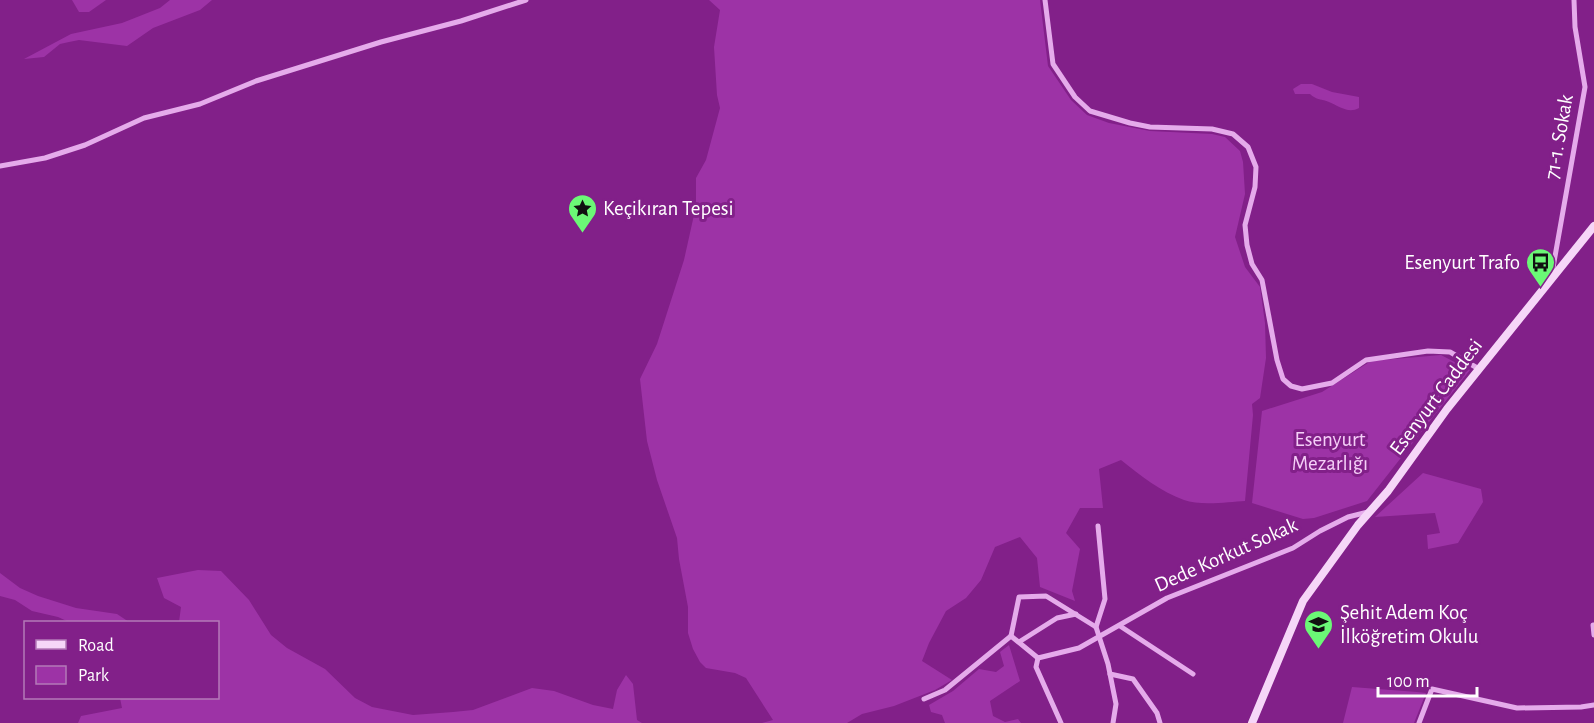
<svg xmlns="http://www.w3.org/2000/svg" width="1594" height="723" viewBox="0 0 1594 723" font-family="'Alegreya Sans',sans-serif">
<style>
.green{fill:#9d33a6}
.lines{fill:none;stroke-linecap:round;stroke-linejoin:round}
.street{stroke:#e5abeb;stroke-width:5}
.secondary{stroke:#f6d6f8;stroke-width:8}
.labels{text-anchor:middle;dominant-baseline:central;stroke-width:6;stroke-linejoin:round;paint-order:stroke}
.street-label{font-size:21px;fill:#fff;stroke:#822089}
.poi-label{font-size:21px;fill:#fff;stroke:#822089;text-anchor:start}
.park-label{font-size:21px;fill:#f5cff8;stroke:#822089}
</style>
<rect width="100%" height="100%" fill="#822089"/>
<g class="green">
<polygon points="72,0 106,0 89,12 79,12"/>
<polygon points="170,0 212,0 200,10 153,28 127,46 79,40 69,42 60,44 44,57 24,59 71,34 122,23 160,8"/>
<path d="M709,0H1040L1048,66L1071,100L1087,115L1109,123L1150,131L1212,134L1225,137L1240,151L1243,162L1245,194L1235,237L1245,267L1260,287L1265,323L1266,358L1260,398L1252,404L1253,415L1245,501C1229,502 1200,506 1184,500C1161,492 1140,475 1121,460L1099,469L1103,508H1080L1066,533L1080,549L1072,591L1075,601L1040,587L1037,558L1020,537L995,547L981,580L966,598L946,611L929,643L922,661L952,680L935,690L894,706L862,714L847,723H762L773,720L746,678L735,673L706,668L700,662L693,649L688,633V607L679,559L677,538L657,480L647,441L640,379L657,344L684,260L696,206V178L706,160L720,108L717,95L714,47L720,10Z"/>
<path d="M1301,84H1312L1332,92L1359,97V108C1348,114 1339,106 1329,102C1322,99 1316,100 1310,94H1295L1293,89Z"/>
<polygon points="1441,355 1470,370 1367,501 1314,518 1303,519 1252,503 1262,411 1322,392 1371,361"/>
<polygon points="1423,473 1481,489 1483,502 1458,543 1428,549 1427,535 1440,533 1435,513 1375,517"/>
<polygon points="198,570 221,571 249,600 271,635 287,648 325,669 355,698 372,707 413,715 453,712 473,710 532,688 554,691 593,705 613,709 617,690 626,675 633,684 637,720 642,723 78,723 81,716 122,708 120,698 218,698 218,622 179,622 181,607 164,598 157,578"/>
<polygon points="0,573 20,588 38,596 76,608 117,614 129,622 69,622 58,617 32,611 15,600 0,596"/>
<polygon points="1009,645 1020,681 990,701 993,716 1005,722 1018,719 1021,723 945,723 942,715 931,712 929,705 953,691 979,669 996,672 1004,666 1000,652"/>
<polygon points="1352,687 1417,692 1426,693 1414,723 1343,723"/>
</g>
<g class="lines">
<g class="street">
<polyline points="1045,0 1053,64 1075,97 1090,111 1130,123 1150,127 1212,129 1233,134 1248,147 1256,167 1255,187 1245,225 1247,245 1252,264 1262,280 1277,360 1283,379 1291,386 1302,389 1332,383 1366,360 1428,351 1450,352 1479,369"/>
<polyline points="0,166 45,158 85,145 144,118 200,104 256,81 381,42 461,21 526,0"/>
<polyline points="1551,279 1585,87 1575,27 1574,0"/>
<polyline points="1593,625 1594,635"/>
<polyline points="1120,626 1193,674"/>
<polyline points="1096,627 1105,599 1098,526"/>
<polyline points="1011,636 1019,597 1046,596 1096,627 1108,664 1116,704 1113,723"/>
<polyline points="1011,636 1038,658"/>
<polyline points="1019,642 1057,618 1076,614"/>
<polyline points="1038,658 1079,648 1167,598 1293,548 1320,531 1348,517 1368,512"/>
<polyline points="1038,658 1036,667 1061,723"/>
<polyline points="1110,674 1133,679 1157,713 1160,723"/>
<polyline points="924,699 945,690 1011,636"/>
<polyline points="1419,723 1432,689 1517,708 1581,707 1594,705"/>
</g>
<polyline class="secondary" points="1252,723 1303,601 1358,525 1388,491 1447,409 1594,226"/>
</g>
<defs>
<symbol id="sight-pin" viewBox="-11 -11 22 30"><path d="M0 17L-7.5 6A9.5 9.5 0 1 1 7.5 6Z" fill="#6bf876" stroke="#822089"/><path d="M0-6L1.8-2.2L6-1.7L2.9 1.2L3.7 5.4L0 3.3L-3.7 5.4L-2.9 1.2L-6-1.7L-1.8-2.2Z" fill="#111"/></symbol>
<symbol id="bus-pin" viewBox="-11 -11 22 30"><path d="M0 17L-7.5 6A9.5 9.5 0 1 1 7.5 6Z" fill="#6bf876" stroke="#822089"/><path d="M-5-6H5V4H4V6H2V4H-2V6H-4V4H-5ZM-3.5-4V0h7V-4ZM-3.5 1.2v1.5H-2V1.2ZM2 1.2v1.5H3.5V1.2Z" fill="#111"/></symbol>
<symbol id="school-pin" viewBox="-11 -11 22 30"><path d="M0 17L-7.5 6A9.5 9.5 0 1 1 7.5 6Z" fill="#6bf876" stroke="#822089"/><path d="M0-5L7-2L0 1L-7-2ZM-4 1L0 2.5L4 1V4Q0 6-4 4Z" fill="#111"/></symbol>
</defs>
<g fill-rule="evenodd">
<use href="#sight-pin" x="566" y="192" width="33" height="45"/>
<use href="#bus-pin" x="1524" y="246" width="33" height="45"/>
<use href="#school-pin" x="1302" y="608" width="33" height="45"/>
</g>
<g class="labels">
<g class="street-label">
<text transform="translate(1559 137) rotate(-80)">71-1. Sokak</text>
<text transform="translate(1436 397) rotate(-53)">Esenyurt Caddesi</text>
<text transform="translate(1226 555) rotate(-24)">Dede Korkut Sokak</text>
</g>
<g class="poi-label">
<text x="603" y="208">Keçikıran Tepesi</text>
<text x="1520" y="262" text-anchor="end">Esenyurt Trafo</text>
<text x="1340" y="612">Şehit Adem Koç<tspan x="1340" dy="24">İlköğretim Okulu</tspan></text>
</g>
<g class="park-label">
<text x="1330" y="439">Esenyurt<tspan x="1330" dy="24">Mezarlığı</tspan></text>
</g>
</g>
<rect x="24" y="621" width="195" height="78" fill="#822089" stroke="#b479b8" stroke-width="1.5"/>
<rect x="36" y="640" width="30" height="9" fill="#f6d6f8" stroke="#b479b8" stroke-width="1.5"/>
<text x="78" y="651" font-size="18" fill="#ffffff">Road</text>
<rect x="36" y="666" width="30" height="18" fill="#9d33a6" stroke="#b479b8" stroke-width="1.5"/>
<text x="78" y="681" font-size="18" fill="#ffffff">Park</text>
<path d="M1378 687v9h99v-9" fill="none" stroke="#ffffff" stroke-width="3"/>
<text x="1387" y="687" font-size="18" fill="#ffffff" stroke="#822089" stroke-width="4.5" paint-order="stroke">100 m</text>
</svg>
